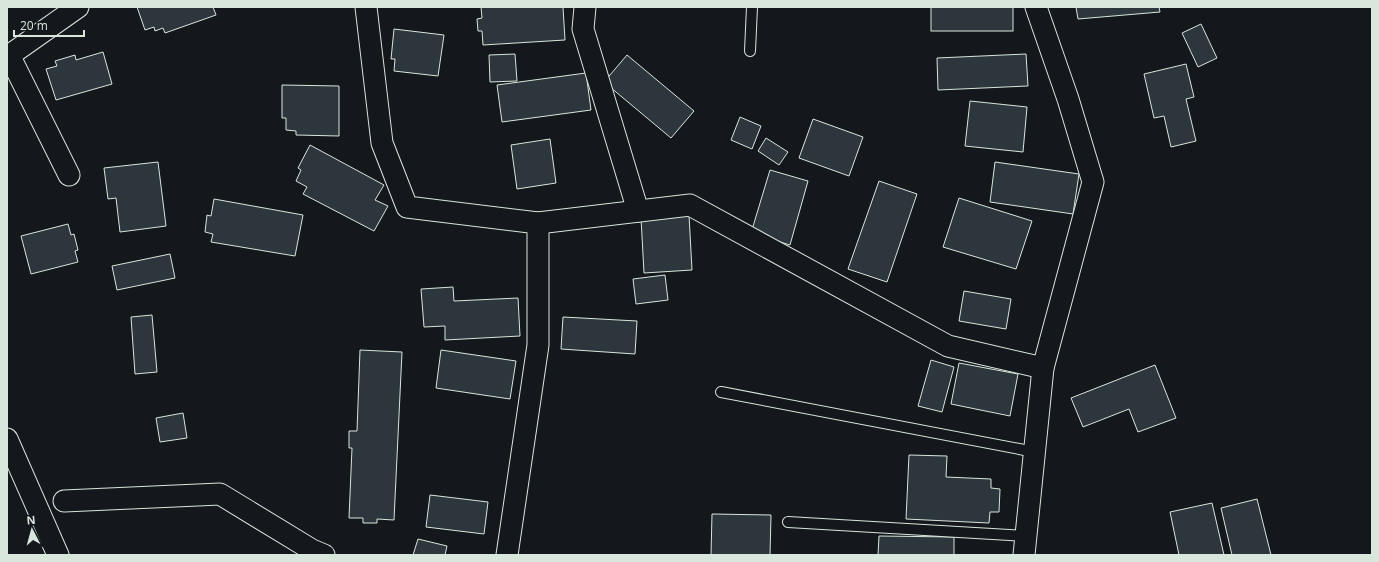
<svg xmlns="http://www.w3.org/2000/svg" width="1379" height="562" viewBox="0 0 1379 562" font-family="'Open Sans',sans-serif">
<style>
.building{fill:#2c363c;stroke:#d8e6dc}
.lines{fill:none;stroke-linecap:round;stroke-linejoin:round}
.service-casing{stroke:#d8e6dc;stroke-width:12}
.minor-casing{stroke:#d8e6dc;stroke-width:23}
.service{stroke:#14181c;stroke-width:10}
.minor{stroke:#14181c;stroke-width:21}
</style>
<rect width="100%" height="100%" fill="#14181c"/>
<g class="building">
<polygon points="137,7 213,7 216,15 165,33 163,28 155,31 154,27 145,30"/>
<polygon points="481,7 563,7 565,40 483,45 482,31 478,31 477,19 482,18"/>
<rect x="931" y="7" width="82" height="24"/>
<polygon points="1076,7 1159,7 1160,12 1078,19"/>
<polygon points="1201,24 1217,58 1198,67 1182,33"/>
<polygon points="394,29 444,35 438,76 394,71 395,59 391,59"/>
<polygon points="103,52 112,84 56,100 46,69 57,66 55,61 75,55 76,60"/>
<polygon points="515,54 517,81 490,82 489,55"/>
<polygon points="1026,54 1028,86 938,90 937,58"/>
<polygon points="627,55 694,111 671,138 604,82"/>
<polygon points="1186,64 1194,97 1186,99 1196,141 1171,147 1164,116 1154,118 1144,74"/>
<polygon points="586,73 591,110 502,122 497,85"/>
<polygon points="282,85 339,86 339,136 296,135 296,131 286,130 286,118 282,118"/>
<polygon points="970,101 1027,107 1023,152 965,146"/>
<polygon points="740,117 761,126 752,149 731,140"/>
<polygon points="813,119 863,137 849,176 799,158"/>
<polygon points="766,138 788,152 779,165 758,151"/>
<polygon points="550,139 556,183 517,189 511,145"/>
<polygon points="310,145 384,185 375,200 388,206 374,231 303,194 307,187 296,181 301,170 298,168"/>
<polygon points="158,162 166,226 120,232 116,198 108,199 104,168"/>
<polygon points="995,162 1079,174 1073,214 990,202"/>
<polygon points="770,170 808,181 790,245 751,233"/>
<polygon points="879,181 917,194 887,282 848,269"/>
<polygon points="959,198 1032,221 1016,269 943,247"/>
<polygon points="214,199 303,215 295,256 211,242 213,234 205,232 207,215 211,216"/>
<polygon points="689,215 692,270 644,273 641,218"/>
<polygon points="68,224 71,235 74,234 78,250 75,251 78,262 31,274 21,236"/>
<polygon points="170,254 175,278 117,290 112,266"/>
<polygon points="665,275 668,300 636,304 633,279"/>
<polygon points="453,287 454,301 518,298 520,336 445,340 445,326 424,327 421,289"/>
<polygon points="964,291 1011,299 1006,329 959,321"/>
<polygon points="152,315 157,372 135,374 131,317"/>
<polygon points="563,317 637,321 635,354 561,349"/>
<polygon points="360,350 402,352 394,520 377,519 377,523 363,523 363,518 349,518 352,448 349,448 349,431 357,431"/>
<polygon points="441,350 516,361 510,399 436,388"/>
<polygon points="931,360 954,367 942,412 918,406"/>
<polygon points="959,363 1018,374 1010,416 951,404"/>
<polygon points="1155,365 1176,418 1138,432 1129,409 1083,427 1071,398"/>
<polygon points="183,413 187,438 160,442 156,418"/>
<polygon points="909,455 947,456 946,477 991,479 991,488 1000,489 999,512 990,512 989,523 906,519"/>
<polygon points="430,495 488,502 484,534 426,527"/>
<polygon points="1257,499 1271,555 1232,555 1221,508"/>
<polygon points="1212,503 1224,555 1179,555 1170,512"/>
<polygon points="712,514 771,515 770,555 711,555"/>
<polygon points="879,536 954,537 954,555 878,555"/>
<polygon points="418,539 447,546 445,555 413,555"/>
</g>
<g class="lines">
<defs>
<g id="service">
<polyline points="750,51 752,7"/>
<polyline points="721,392 1035,452"/>
<polyline points="788,522 1027,536"/>
</g>
<g id="minor">
<polyline points="366,7 382,143 407,207 538,223 538,345 507,555"/>
<polyline points="585,7 583,29 638,211"/>
<polyline points="9,55 69,175"/>
<polyline points="7,57 78,7"/>
<polyline points="538,223 690,205 948,346 1043,368"/>
<polyline points="7,439 58,555"/>
<polyline points="64,501 220,494 312,550 324,555"/>
<polyline points="1024,555 1043,368 1093,182 1068,99 1036,7"/>
</g>
</defs>
<use href="#service" class="service-casing"/>
<use href="#minor" class="minor-casing"/>
<use href="#service" class="service"/>
<use href="#minor" class="minor"/>
</g>
<rect width="1379" height="562" fill="none" stroke="#d8e6dc" stroke-width="16"/>
<g transform="translate(32 530) rotate(354)" stroke="#14181c" stroke-width="3" paint-order="stroke">
<path d="M0-3L7 15L0 10L-7 15Z" fill="#d8e6dc"/>
<text y="-6" font-size="11" font-weight="bold" text-anchor="middle" fill="#d8e6dc">N</text>
</g>
<path d="M14 30v6h70v-6" fill="none" stroke="#d8e6dc" stroke-width="2"/>
<text x="20" y="30" font-size="12" fill="#d8e6dc" stroke="#14181c" stroke-width="3" paint-order="stroke">20 m</text>
</svg>
